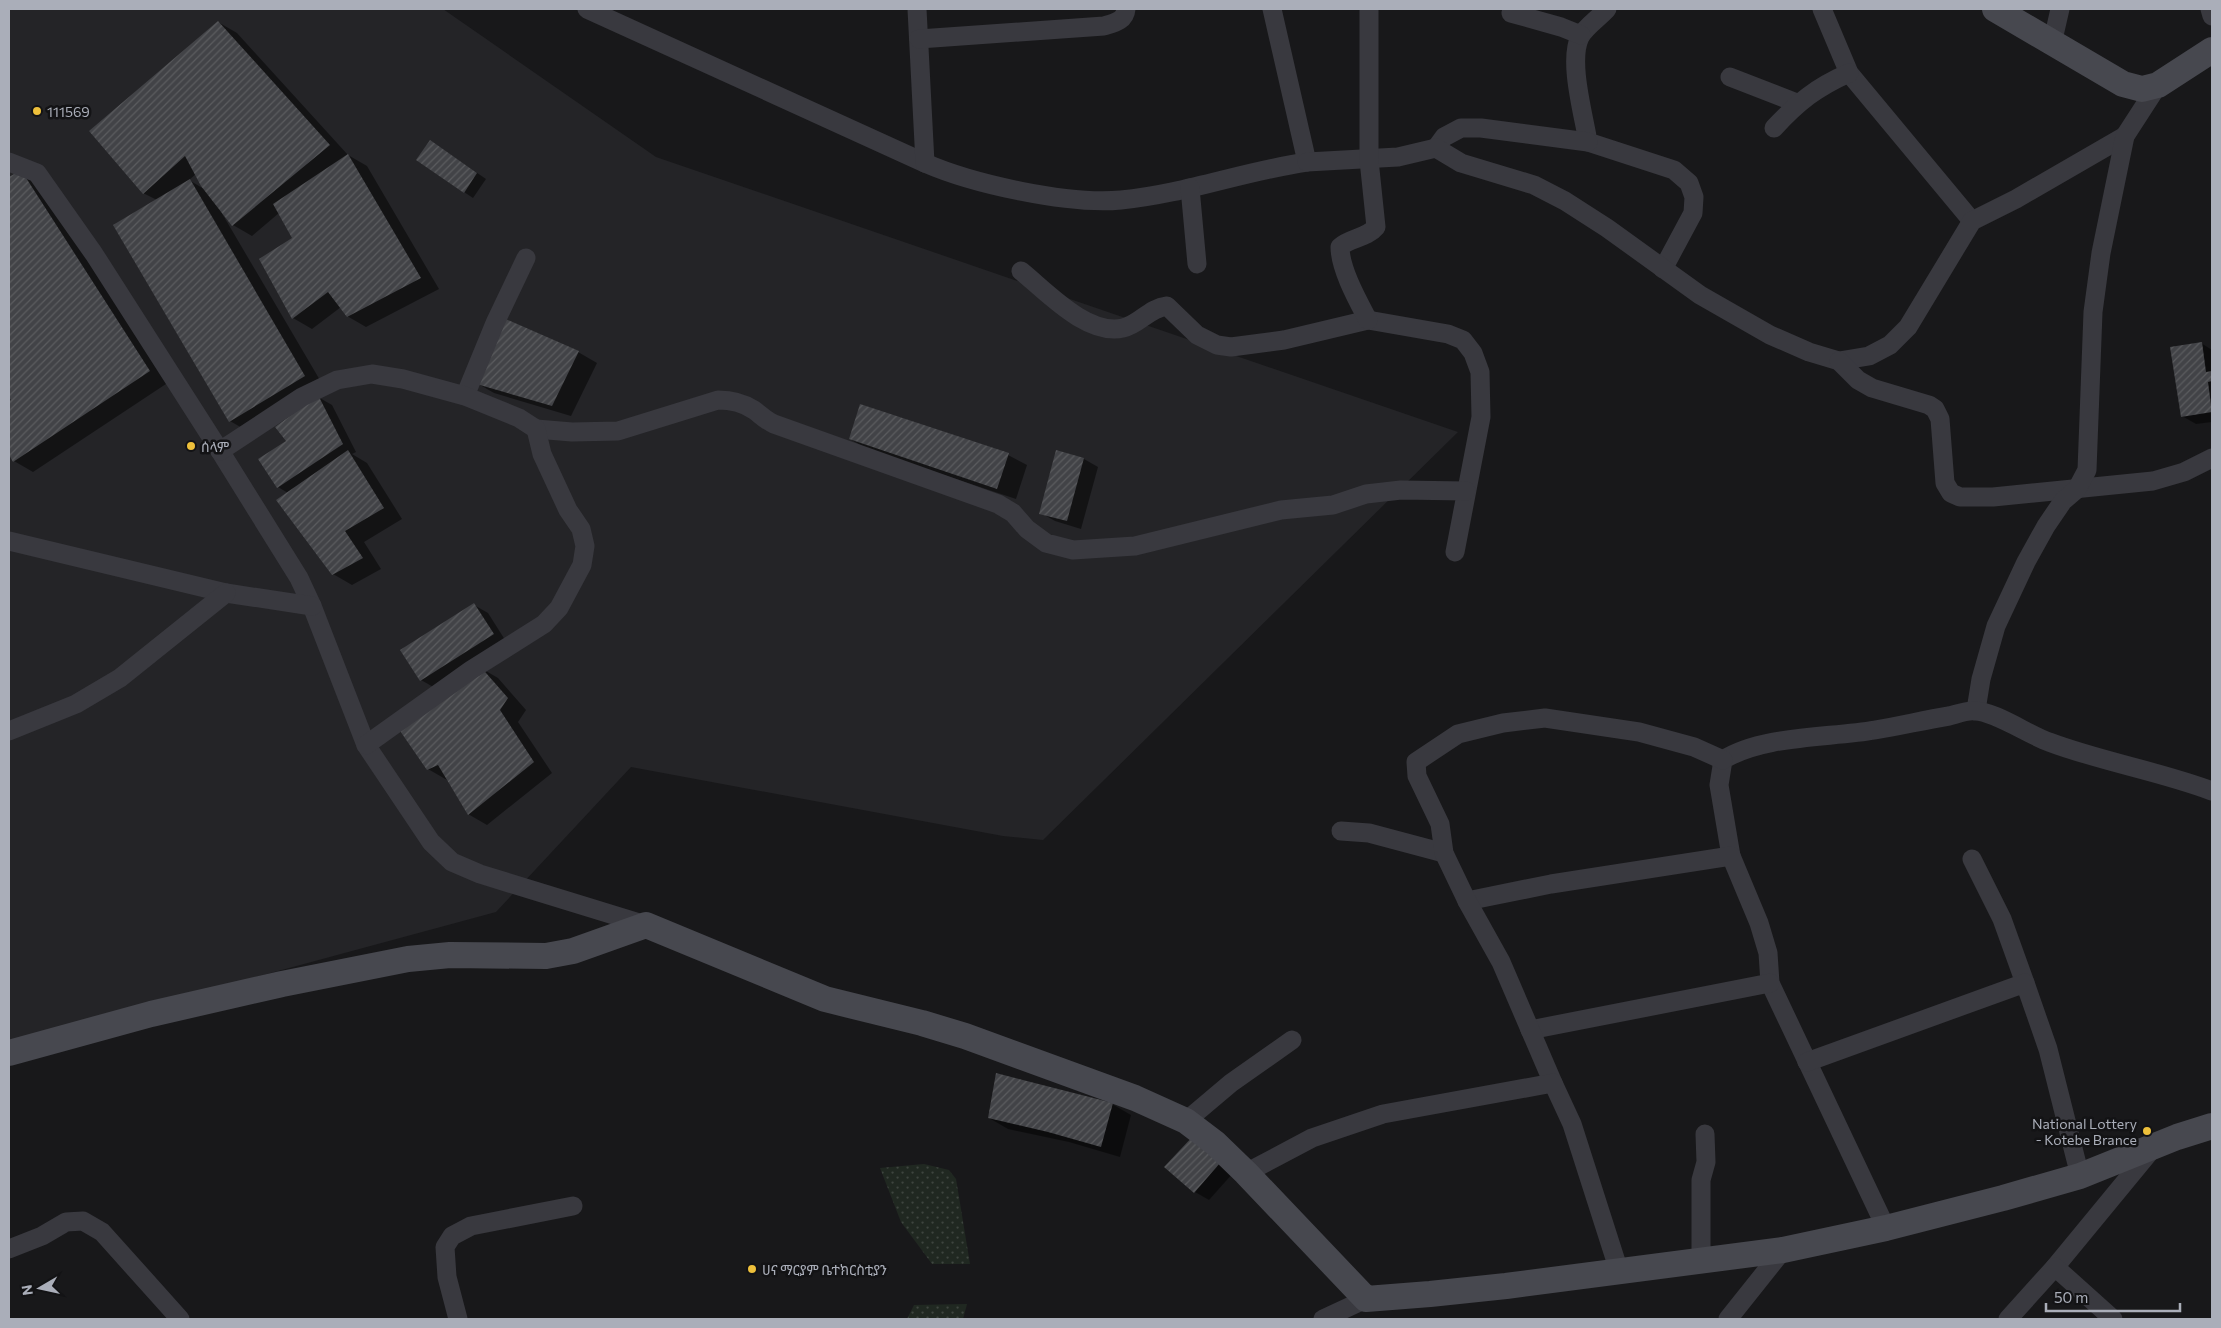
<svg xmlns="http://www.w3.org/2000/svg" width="2221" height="1328" viewBox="0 0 2221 1328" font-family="Commissioner,'Noto Sans Ethiopic',sans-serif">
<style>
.built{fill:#242427}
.grass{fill:url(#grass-dots)}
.shadow{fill:#0007;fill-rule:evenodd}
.building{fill:url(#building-hatch)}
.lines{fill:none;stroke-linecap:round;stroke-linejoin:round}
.street{stroke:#39393f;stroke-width:19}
.secondary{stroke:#47484f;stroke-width:26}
.poi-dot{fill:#eec03b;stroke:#131315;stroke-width:2}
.labels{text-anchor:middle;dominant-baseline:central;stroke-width:5;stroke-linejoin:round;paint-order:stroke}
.poi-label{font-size:14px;fill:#aaaeb9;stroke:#131315;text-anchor:start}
</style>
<defs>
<pattern id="grass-dots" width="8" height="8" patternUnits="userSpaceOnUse" patternTransform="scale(1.25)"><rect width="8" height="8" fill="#202821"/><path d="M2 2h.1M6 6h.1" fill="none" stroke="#3e453f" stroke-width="1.8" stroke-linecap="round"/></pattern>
<pattern id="building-hatch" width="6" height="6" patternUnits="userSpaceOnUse" patternTransform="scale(1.25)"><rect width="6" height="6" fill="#424347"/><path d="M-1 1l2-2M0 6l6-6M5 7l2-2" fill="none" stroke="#5b5c5f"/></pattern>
</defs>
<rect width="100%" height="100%" fill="#18181a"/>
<polygon class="built" points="9,9 443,9 656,157 1458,432 1043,840 1003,836 631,767 496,912 9,1044"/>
<g class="grass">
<polygon points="924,1164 949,1170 956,1179 970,1264 932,1264 901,1222 880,1168"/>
<polygon points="967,1304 963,1319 907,1319 914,1305"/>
</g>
<g class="shadow">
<path d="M218,22L237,33L348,155L367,166L439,289L366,327L347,316L341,307L312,329L293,318L294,238L279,213L252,236L233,225L221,210H220L324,387L249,432L230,421L157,200L143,193ZM196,174L204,189L189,180Z"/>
<polygon points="439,147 486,179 473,198 464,192"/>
<polygon points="21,171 40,182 169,382 33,472 14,461 9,453 9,403 13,401 9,394 9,179"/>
<polygon points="501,319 578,352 597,363 571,416 494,393 475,382"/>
<polygon points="2201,343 2212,350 2212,422 2196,424 2182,416"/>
<polygon points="318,397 332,405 356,452 352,454 367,463 402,519 364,542 381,569 352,585 333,574 278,500 288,493 278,487 288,442"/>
<polygon points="850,439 1008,455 1027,465 1016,499 869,450"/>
<polygon points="1057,452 1084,459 1098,467 1081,529 1055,521 1041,513"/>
<polygon points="474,605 488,613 507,643 435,688 421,680"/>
<polygon points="479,667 498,678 526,710 518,722 552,773 487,825 468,814 447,780 428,769"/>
<polygon points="1112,1104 1131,1115 1120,1157 1069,1142 1008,1129 989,1118"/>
<polygon points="1210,1143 1234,1172 1209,1200 1195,1192"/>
</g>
<g class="building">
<polygon points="218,21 330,145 232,226 201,186 185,156 143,194 89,131"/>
<polygon points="430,140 477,173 464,193 416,160"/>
<polygon points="348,154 421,278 347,317 328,292 292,319 259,259 292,238 273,204"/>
<polygon points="21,170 150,371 13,462 9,455 9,401 11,400 9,397 9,177"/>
<polygon points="190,179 305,376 229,422 113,225"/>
<polygon points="501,317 579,351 552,406 473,383"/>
<polygon points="2202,342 2206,372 2212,371 2212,381 2208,382 2212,412 2181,417 2170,347"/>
<polygon points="318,395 343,444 277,488 258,459 286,441 275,427"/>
<polygon points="860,404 1009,453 997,489 849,439"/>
<polygon points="348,450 384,508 345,531 363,558 332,575 276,500"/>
<polygon points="1056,450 1084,458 1067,521 1039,514"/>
<polygon points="474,603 494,634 420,681 400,650"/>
<polygon points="479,665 508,698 500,710 534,762 468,815 438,765 427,770 398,728"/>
<polygon points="996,1073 1113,1103 1101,1147 1048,1132 988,1118"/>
<polygon points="1196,1133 1220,1163 1194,1193 1164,1167"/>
</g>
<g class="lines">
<g class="street">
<polyline points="587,9 925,163"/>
<path d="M917,9L925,163C973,184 1068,205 1121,200C1184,194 1245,171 1307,162L1272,9"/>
<path d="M1607,9C1599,18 1585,27 1580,37C1568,61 1584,116 1588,142L1674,170L1689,183L1694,197L1693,213L1663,269"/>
<polyline points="1822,9 1849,73 1972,221"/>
<polyline points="2210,9 2212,16"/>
<polyline points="1511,13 1561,27 1581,35"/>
<path d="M919,39L1104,26C1114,23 1125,21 1126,9"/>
<polyline points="2052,44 2060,9"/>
<polyline points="1730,77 1797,103"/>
<path d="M1774,128C1798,102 1817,87 1849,73"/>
<polyline points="1436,148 1444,137 1461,128 1481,128 1588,142"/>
<polyline points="9,162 37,173 94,254 220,451 299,578 312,606 366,745 431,842 452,862 480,874 646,925"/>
<polyline points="1307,162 1398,157 1436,148 1461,163 1534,185 1565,201 1607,228 1700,295 1770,335 1809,352 1839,361 1869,356 1890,345 1908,327 1972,221 2016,199 2125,136"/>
<polyline points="1190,188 1197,264"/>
<path d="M1021,271C1047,292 1087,336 1123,328C1140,324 1149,308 1167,306L1197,335L1217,345L1231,347L1284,340L1368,320L1448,334L1463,340L1473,353L1480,372L1481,417L1455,552"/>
<path d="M1368,320C1358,301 1340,269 1340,247C1350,238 1367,238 1376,227L1369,160V9"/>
<polyline points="1839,361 1858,380 1872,388 1929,405 1935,409 1940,419 1945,483 1951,493 1960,497 1993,497 2153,481 2184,472 2212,458"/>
<polyline points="465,396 495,323 526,258"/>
<path d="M536,429L572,432L618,431L718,400C731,400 742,402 754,410C761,415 765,420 774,424L998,504L1013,513L1027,529L1046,543L1073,550L1135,546L1281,510L1333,505L1366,494L1401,490L1466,491"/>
<polyline points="220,451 302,397 337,380 372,374 403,379 465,396 519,418 536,429 542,454 568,510 581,529 585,546 582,565 559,608 544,624 471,670 366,745"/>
<polyline points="9,541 226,593 312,606"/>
<polyline points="1976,710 1981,679 1996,626 2026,562 2046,526 2063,501 2077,489 2087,470 2093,312 2101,253 2125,136 2158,85"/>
<polyline points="9,731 76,704 120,678 226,593"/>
<polyline points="1341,831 1369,833 1444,853"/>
<path d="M1731,856L1719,785L1723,760C1762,735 1829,738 1875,730C1900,726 1924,720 1949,716C1957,714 1967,710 1975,711C1994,711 2029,735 2049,742C2102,762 2159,771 2212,791"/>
<polyline points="1972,859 2002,919 2025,983"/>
<polyline points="1467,901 1551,884 1731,856 1759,923 1768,953 1770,983 1886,1228"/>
<polyline points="1530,1030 1770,983"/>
<polyline points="1807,1062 2025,983 2048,1049 2080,1176"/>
<polyline points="1553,1083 1501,962 1467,901 1444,853 1440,824 1417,776 1416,762 1458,734 1503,723 1545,718 1639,732 1694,747 1723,760"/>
<polyline points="1186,1121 1231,1083 1292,1040"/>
<polyline points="1246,1173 1312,1138 1383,1114 1553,1083 1572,1124 1619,1271"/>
<polyline points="9,1249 42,1236 66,1222 83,1221 102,1232 180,1319"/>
<polyline points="1701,1262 1701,1180 1706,1162 1705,1134"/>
<polyline points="2055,1267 2153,1148"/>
<polyline points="458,1319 447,1277 445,1247 452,1236 471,1226 573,1206"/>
<polyline points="1323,1319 1366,1299"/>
<polyline points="1728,1319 1783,1250"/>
<polyline points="2008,1319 2055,1267 2113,1319"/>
</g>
<g class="secondary">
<polyline points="1995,9 2123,84 2142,89 2158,85 2212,50"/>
<polyline points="9,1053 151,1014 282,984 408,959 450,955 546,956 573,951 646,925 825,999 922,1023 965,1036 1135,1098 1186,1121 1215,1143 1246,1173 1366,1299 1430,1294 1506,1286 1783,1250 1886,1228 2003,1198 2080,1176 2177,1137 2212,1126"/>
</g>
</g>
<g class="poi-dot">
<circle cx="37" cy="111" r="5"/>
<circle cx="191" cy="446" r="5"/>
<circle cx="2147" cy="1131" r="5"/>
<circle cx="752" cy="1269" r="5"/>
</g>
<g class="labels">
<g class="poi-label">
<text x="47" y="111">111569</text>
<text x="201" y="446">ሰላም</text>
<text x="2137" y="1123" text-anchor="end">National Lottery<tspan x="2137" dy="16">- Kotebe Brance</tspan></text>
<text x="762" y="1269">ሀና ማርያም ቤተክርስቲያን</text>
</g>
</g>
<rect width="2221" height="1328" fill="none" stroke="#aaaeb9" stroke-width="20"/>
<g transform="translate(40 1288) rotate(261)" stroke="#131315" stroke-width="4" paint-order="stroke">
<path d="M0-4L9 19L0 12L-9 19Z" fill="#aaaeb9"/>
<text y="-8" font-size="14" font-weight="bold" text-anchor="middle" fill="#aaaeb9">N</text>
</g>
<path d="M2046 1303v8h134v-8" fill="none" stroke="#aaaeb9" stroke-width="2.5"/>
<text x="2054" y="1303" font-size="15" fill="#aaaeb9" stroke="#131315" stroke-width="4" paint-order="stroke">50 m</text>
</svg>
